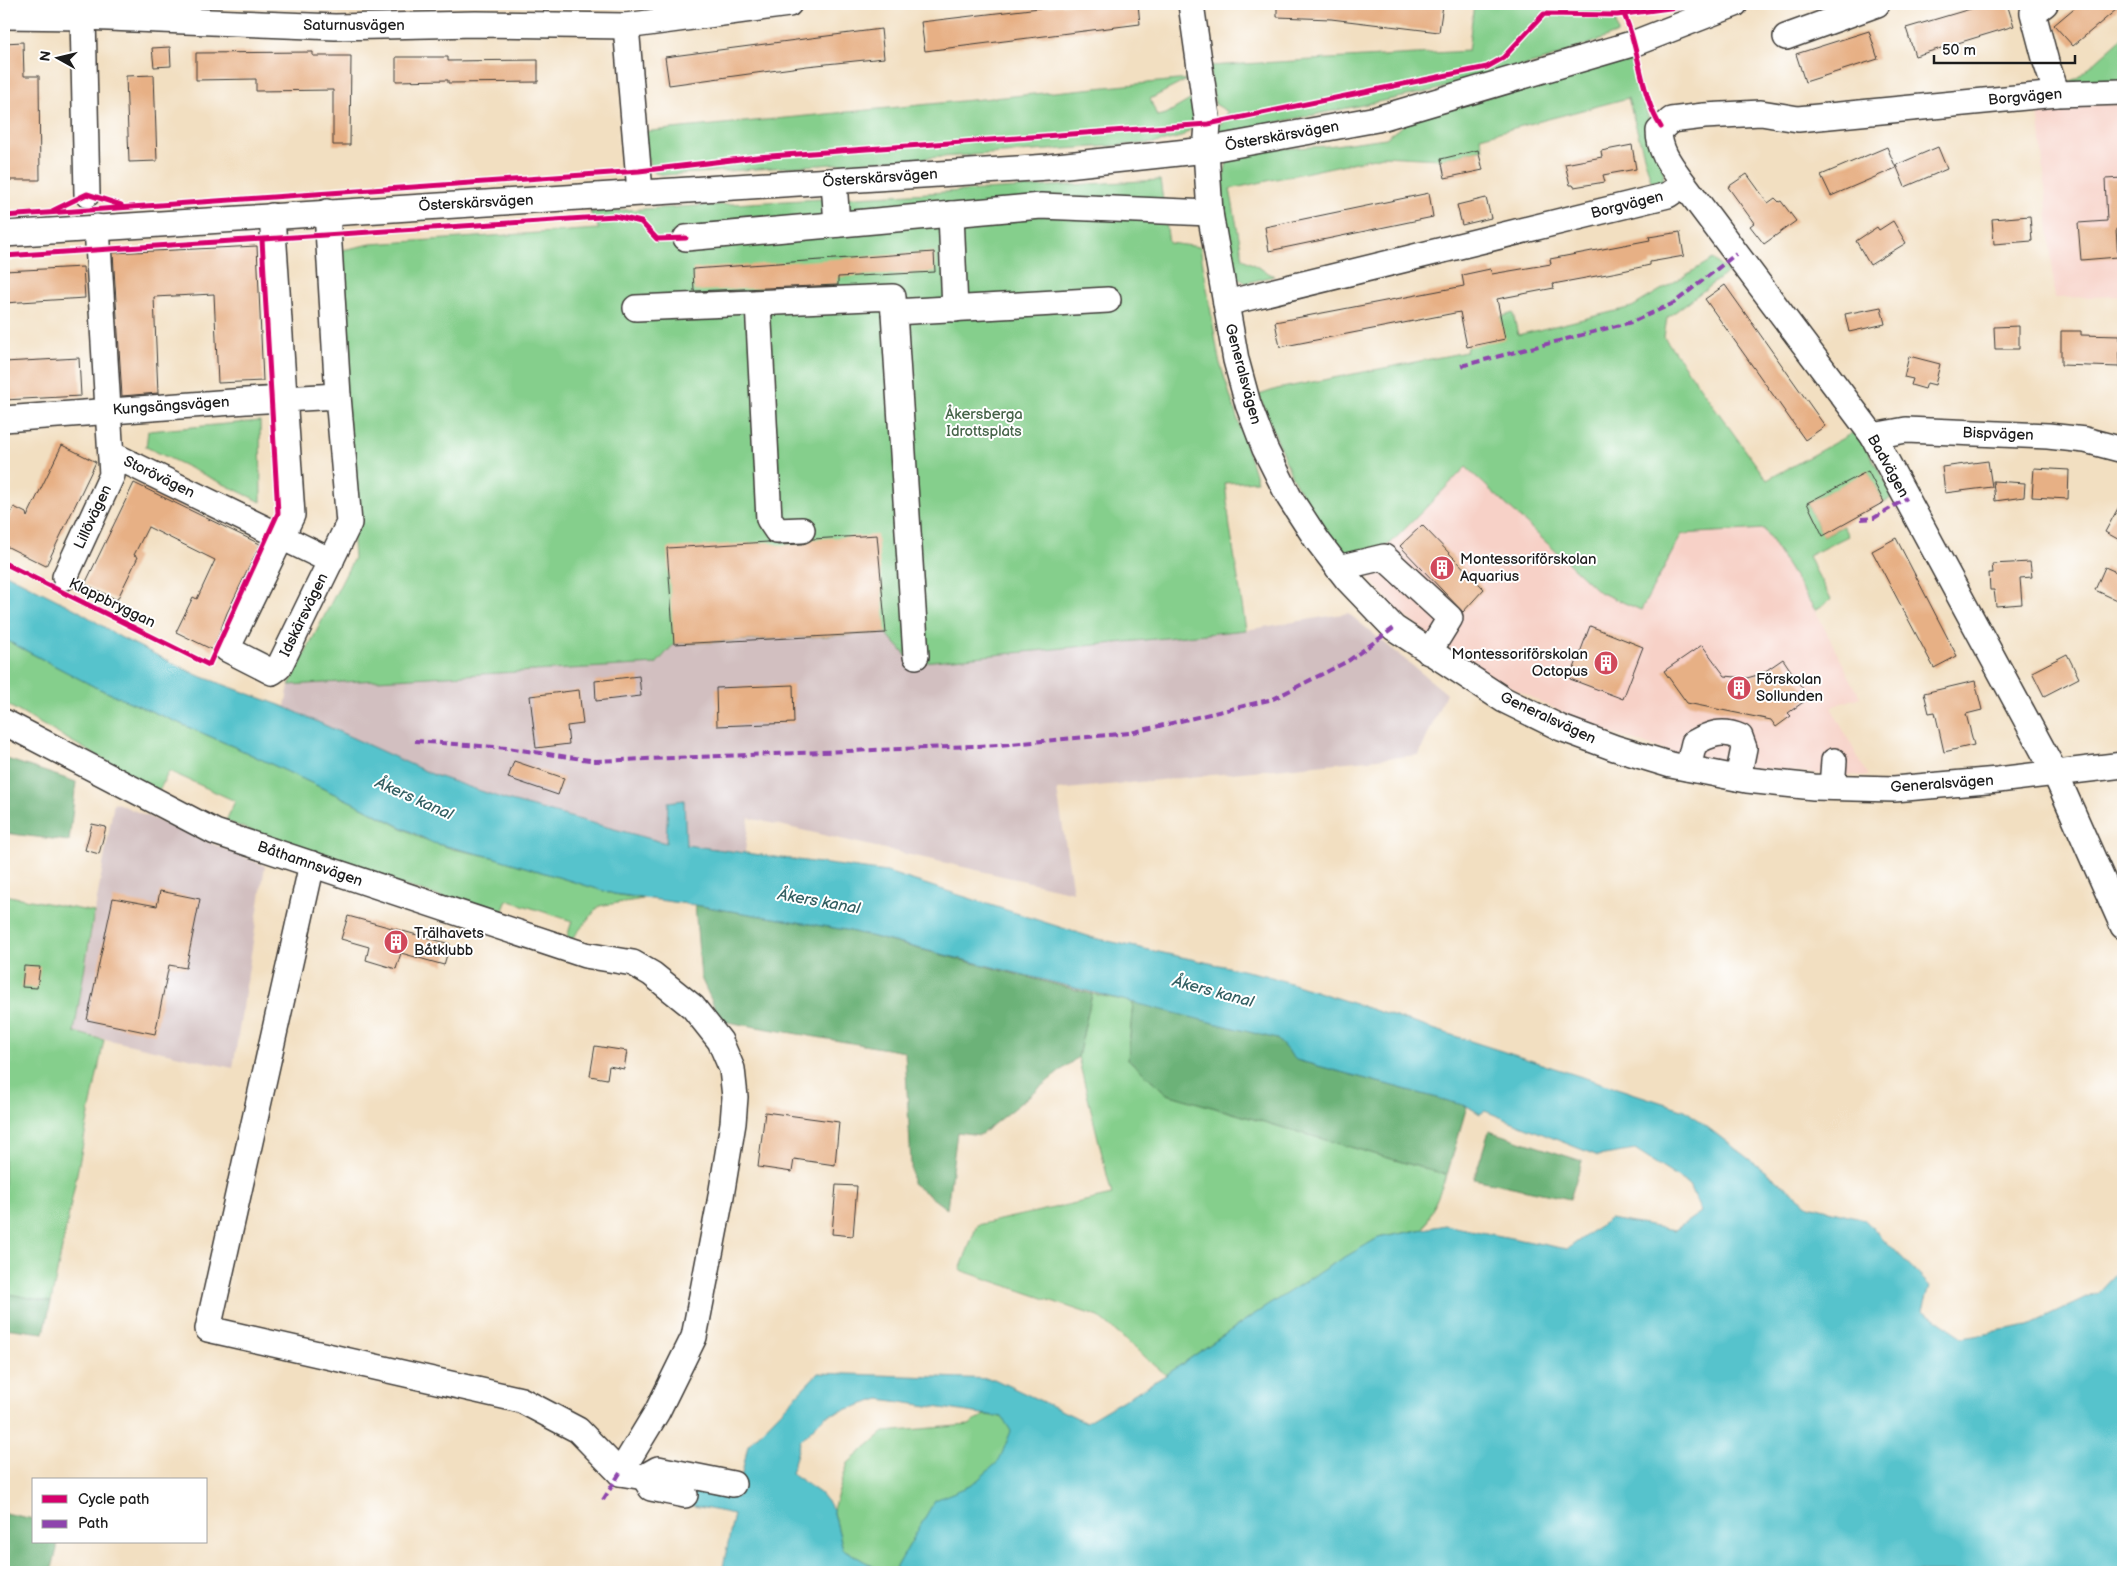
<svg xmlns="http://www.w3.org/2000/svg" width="2127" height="1576" viewBox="0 0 2127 1576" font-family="'Balsamiq Sans',sans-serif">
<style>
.built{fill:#f7d1c7}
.industrial{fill:#d2bfc0}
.green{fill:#85cf8c;stroke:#507654}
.forest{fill:#6cb278;stroke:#44674a}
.water{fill:#56c3cc;stroke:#397074}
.building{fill:#e7b085}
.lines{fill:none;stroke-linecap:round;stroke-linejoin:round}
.minor-casing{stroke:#3c3935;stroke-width:28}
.minor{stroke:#fff;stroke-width:25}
.quiet{stroke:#8e44ad;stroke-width:4;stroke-dasharray:8 4;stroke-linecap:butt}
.cycleway-casing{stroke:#fff;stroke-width:8}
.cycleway{stroke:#d6006c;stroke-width:5}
.labels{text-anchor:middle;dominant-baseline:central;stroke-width:4;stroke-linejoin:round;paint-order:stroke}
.street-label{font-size:15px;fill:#1c1c1c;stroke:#fff}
.park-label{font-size:15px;fill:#466449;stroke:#fff}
.poi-label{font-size:15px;fill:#1c1c1c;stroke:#fff;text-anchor:start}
.water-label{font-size:16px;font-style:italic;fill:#335f62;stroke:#fff}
</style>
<rect width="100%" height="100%" fill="#fff"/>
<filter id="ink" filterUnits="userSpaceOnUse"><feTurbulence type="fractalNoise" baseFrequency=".02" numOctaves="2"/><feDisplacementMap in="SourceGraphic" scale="10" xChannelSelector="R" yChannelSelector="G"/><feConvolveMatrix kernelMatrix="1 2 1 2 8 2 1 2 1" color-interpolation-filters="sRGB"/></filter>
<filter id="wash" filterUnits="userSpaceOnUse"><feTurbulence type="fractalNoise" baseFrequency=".0096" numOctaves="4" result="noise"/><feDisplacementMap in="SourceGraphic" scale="20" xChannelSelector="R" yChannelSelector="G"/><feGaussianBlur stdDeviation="1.12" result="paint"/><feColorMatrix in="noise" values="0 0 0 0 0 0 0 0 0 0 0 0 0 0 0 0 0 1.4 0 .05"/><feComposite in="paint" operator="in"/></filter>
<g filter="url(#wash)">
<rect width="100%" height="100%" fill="#f2dfc1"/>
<g class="built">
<polygon points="2123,103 2123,296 2055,298 2038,108"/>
<polygon points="1466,466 1599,592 1641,609 1682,534 1764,529 1815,610 1860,697 1831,707 1868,776 1820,774 1755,768 1670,752 1601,730 1538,701 1477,670 1452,652 1403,615 1370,579 1368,556 1391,543"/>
</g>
<g class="industrial">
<polygon points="1348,613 1446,693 1419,755 1057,790 1073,892 749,818 745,852 686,845 683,800 668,802 666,843 507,800 434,775 285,707 289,685 656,664 674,644 886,633 913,663 1246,630"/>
<polygon points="114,802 265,866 233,1068 74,1032"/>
</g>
<g class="green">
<polygon points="1474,4 1612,4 1618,33 1549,59 1432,91 1239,130 1221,132 1214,128 1213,124 1221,124 1228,112 1215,104 1209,66 1468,51"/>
<polygon points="2123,37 2123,83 2068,83 2077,78"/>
<path d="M1631,57L1664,173L1662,183L1652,184L1628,98L1480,137L1483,149L1441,159L1383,156L1230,189L1243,259L1274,276L1246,283L1238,278L1231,268C1227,235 1216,190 1228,160L1243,157L1242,151L1328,146L1386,138L1413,118Z"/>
<polygon points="1189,79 1150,99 1157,116 1166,114 1195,97 1191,129 1181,137 1156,143 665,175 655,173 644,153 641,132"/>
<polygon points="1160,180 1169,243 1200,247 1219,360 1257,481 1225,483 1230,528 1246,630 913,663 886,633 674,644 656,664 289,685 354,558 333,252 371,244 599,229 590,212"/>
<polygon points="1713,259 1728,272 1667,318 1664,337 1767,480 1856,431 1894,496 1884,502 1868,472 1807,503 1823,536 1843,526 1848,536 1808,556 1831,600 1815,610 1764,529 1682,534 1641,610 1599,592 1466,467 1391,543 1368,556 1346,557 1321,529 1292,477 1259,395 1277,389 1466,352 1467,347 1501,317 1513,313 1518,335 1632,307"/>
<polygon points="260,421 261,502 146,447 148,431"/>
<polygon points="4,639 95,687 237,748 356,804 421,838 453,849 492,857 614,894 643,899 599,906 572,939 567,937 572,921 507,900 501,915 358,872 226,821 235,801 169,771 159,791 4,703"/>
<polygon points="4,895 94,912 74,1032 104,1040 51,1302 4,1293"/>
<polygon points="1092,994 1133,1002 1128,1059 1167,1094 1447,1175 1424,1229 1378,1238 1250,1317 1166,1375 1099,1317 960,1270 977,1225 1112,1195 1078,1057"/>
<polygon points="984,1415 1002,1417 1021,1429 976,1572 882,1572 843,1549 833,1509 848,1463 884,1432 969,1425"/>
</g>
<g class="forest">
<polygon points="4,758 76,782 69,841 4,833"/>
<polygon points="695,905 846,930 1092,994 1078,1057 980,1135 957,1132 947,1209 912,1183 905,1052 721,1021 701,978"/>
<polygon points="1133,1002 1277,1039 1296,1060 1467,1106 1447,1175 1167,1094 1128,1059"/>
<polygon points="1489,1131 1582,1161 1570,1199 1474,1179"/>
<polygon points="4,1293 51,1302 44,1333 4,1328"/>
<polygon points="4,1513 34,1519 34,1542 57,1542 57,1549 51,1572 4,1572"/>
</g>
<polygon class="water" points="4,573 77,610 120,637 197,675 285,707 434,775 507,800 666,843 668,802 684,800 686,845 887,872 1094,938 1265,975 1685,1110 1809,1205 1864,1219 1930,1286 1923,1310 1963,1337 2029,1325 2097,1293 2123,1265 2123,1572 894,1572 935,1500 972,1485 999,1461 1011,1431 1002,1417 880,1399 825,1416 801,1440 791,1473 820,1493 833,1509 843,1549 883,1572 722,1572 734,1514 684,1504 686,1487 737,1497 748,1445 818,1373 994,1379 1086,1422 1166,1375 1250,1317 1326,1268 1378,1238 1445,1225 1567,1249 1609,1219 1675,1230 1701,1212 1689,1185 1635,1150 1598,1156 1485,1111 1480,1114 1467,1106 1296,1060 1277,1039 846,930 695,905 614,894 492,857 433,843 356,804 237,748 95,687 4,639"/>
<g id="blocks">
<g class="building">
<polygon points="1073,4 1138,4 1140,24 925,51 921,22"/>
<polygon points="1277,4 1432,4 1443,5 1439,32 1331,19 1277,17"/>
<polygon points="1987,4 2007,4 2014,26 1915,56 1906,28"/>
<polygon points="2079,4 2123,4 2073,46 2054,25"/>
<polygon points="881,29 884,58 807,66 669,85 665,57"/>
<polygon points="1869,31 1878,59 1805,82 1796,54"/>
<polygon points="23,42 24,76 39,76 40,180 4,180 4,43"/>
<polygon points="170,47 171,66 154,67 152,48"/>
<polygon points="313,52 313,56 351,56 350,145 333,145 333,90 256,91 256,79 196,80 196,53"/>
<polygon points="396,57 448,57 448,61 538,60 538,82 448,83 448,80 396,81"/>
<polygon points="154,75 157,161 129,162 126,76"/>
<polygon points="1632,145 1636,169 1603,175 1605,182 1574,187 1573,185 1570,185 1565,164 1602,157 1601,151"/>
<polygon points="1887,147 1896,168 1831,196 1821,175"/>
<polygon points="1938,147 1947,169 1905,187 1896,165"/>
<polygon points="1478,150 1483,170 1445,178 1441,159"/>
<polygon points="1747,174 1768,203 1775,198 1779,202 1781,201 1796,221 1764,244 1750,226 1754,223 1728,187"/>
<polygon points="2123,178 2123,228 2116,229 2118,257 2081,260 2078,223 2107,221 2105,179"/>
<polygon points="1429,193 1433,217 1269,251 1265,227"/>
<polygon points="1486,198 1491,218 1462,225 1457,205"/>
<polygon points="2030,216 2032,241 1994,244 1992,219"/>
<polygon points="1893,221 1906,243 1870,265 1856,241 1877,227 1879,230"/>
<polygon points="1680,232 1684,256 1650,262 1650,265 1618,272 1553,284 1554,288 1497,299 1505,339 1467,347 1460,312 1280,347 1275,322 1464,286 1462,275 1490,269 1492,274 1551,264 1550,259 1650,240 1649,237"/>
<polygon points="257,246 263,381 218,383 214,294 154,297 158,393 122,396 113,253"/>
<polygon points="934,252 935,272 838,277 838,285 694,291 693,269"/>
<polygon points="83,267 85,298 4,303 4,271"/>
<polygon points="1725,285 1825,426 1805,440 1705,299"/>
<polygon points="1881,307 1885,324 1849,332 1845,314"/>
<polygon points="2019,326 2019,349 1995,349 1994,327"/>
<polygon points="2061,331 2081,331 2081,335 2120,336 2119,367 2061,365"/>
<polygon points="1909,356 1940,364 1935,385 1927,383 1925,389 1911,385 1913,379 1904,377"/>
<polygon points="79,358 81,396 4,400 4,362"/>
<polygon points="62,445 96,462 46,566 4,545 4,529 14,507 26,513 27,517"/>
<polygon points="1988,461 1992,487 1945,493 1942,467"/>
<polygon points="2034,468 2069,470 2068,499 2032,497"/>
<polygon points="1868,471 1884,502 1823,536 1807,503"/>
<polygon points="1993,481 2025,483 2024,497 1995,501"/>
<polygon points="134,483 260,544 227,613 213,650 176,632 193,597 197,599 215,560 148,527 134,555 138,557 117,600 85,584"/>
<polygon points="2123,499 2123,542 2105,532"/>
<polygon points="1422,525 1484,589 1463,612 1400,546"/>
<polygon points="877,535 886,633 674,644 667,548 768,542 778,545 803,544 813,539"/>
<polygon points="1896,538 1957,656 1934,668 1872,551"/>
<polygon points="2030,562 2032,577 2020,578 2022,604 1996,606 1994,590 1990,590 1989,573 1993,573 1992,564"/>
<polygon points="2105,567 2123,575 2123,603 2095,590"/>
<polygon points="1590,626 1643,647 1623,699 1570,679"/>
<polygon points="1702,645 1725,676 1747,678 1761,674 1783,659 1809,698 1788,713 1791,716 1776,727 1771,720 1687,703 1664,671"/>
<polygon points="2067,654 2079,678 2044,696 2032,672"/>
<polygon points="639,676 641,696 596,701 595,681"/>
<polygon points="1975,681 1982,710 1966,714 1974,745 1944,752 1935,712 1929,713 1924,693"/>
<polygon points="793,685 794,723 717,726 716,688"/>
<polygon points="579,690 583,724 567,726 569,744 536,748 530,696"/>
<polygon points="514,761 564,778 558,795 508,778"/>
<polygon points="92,824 106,827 99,854 85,850"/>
<polygon points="160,891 200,899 186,968 169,965 155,1034 87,1020 113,898 157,906"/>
<polygon points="348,916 450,944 444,965 401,953 396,969 366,960 369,947 341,939"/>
<polygon points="24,966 40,967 37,988 22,987"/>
<polygon points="595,1046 627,1051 624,1069 609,1066 607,1079 590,1076"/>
<polygon points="765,1112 839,1122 835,1165 794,1159 792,1172 758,1167"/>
<polygon points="836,1185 857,1186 853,1236 832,1234"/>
</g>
</g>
</g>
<g filter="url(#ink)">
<use href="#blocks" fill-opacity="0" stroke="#3c3935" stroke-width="1"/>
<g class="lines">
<defs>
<g id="minor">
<polyline points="1191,4 1208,124 1206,150 1210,213 1236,360 1248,404 1265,449 1289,497 1317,540 1347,579 1394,628 1504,700 1561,728 1615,748 1671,765 1747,780 1814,787 1894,789 1998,780 2123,765"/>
<polyline points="2045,4 2033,13 2046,62 2057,94"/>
<polyline points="4,16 83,17 335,27 476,24 626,26"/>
<polyline points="83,17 87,194"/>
<polyline points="1786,37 1877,4"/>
<polyline points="834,182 837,224"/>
<polyline points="1684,184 1873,436 2055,773 2123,926"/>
<polyline points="640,192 626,26 789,4"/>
<polyline points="951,214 955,309"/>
<polyline points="272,216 292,515 227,649 272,672 279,667 349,523 338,396 327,212"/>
<polyline points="4,234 1048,167 1206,150 1377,119 1635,43 1735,4"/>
<polyline points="686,238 1041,206 1210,213"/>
<polyline points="758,303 769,519 777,531 802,530"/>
<path d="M1226,303L1668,195L1684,184C1672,167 1659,152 1659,131L1671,120L1704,116L1761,113L1798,119L2057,94L2123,92"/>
<polyline points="636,308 893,297 916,656"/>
<polyline points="894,312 1108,300"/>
<polyline points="4,419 246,401 338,396"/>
<polyline points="1873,436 1906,430 2048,436 2085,440 2123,450"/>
<polyline points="111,454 331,561"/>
<polyline points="1338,568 1384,557 1450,618 1429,652"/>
<polyline points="65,577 112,475 97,227"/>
<polyline points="4,722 215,832 585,955 633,963 652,974 693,1007 720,1041 732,1069 735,1097 733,1123 720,1202 694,1337 657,1412 620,1473"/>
<path d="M1688,768L1694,743C1710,734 1722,729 1740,737L1744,748L1738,778"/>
<polyline points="1832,787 1834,761"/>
<polyline points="312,864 208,1329 521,1400 578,1430 620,1473 644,1477 658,1469 733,1484"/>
<polyline points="644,1477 651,1488 685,1495"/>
</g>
</defs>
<use href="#minor" class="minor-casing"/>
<use href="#minor" class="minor"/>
<g class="quiet">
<polyline points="1461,366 1632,322 1674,303 1736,254"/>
<polyline points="1861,519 1874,518 1907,498"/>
<polyline points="415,741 507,748 596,761 1000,745 1130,733 1273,699 1348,661 1394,628"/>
<polyline points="603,1500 620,1473"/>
</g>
<defs>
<g id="cycleway">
<path d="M1619,4C1640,42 1639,93 1661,127"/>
<polyline points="54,210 87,194 121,205"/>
<polyline points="4,216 639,171 757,157 1208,124 1487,67 1503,58 1544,14 1617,15 1700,4"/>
<polyline points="4,256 615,216 641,222 657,239 686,238"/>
<polyline points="4,563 209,665 278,513 262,240"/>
</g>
</defs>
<use href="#cycleway" class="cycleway-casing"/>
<use href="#cycleway" class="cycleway"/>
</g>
</g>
<defs>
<symbol id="building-disc" viewBox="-11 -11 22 22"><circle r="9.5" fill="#d1495b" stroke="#fff"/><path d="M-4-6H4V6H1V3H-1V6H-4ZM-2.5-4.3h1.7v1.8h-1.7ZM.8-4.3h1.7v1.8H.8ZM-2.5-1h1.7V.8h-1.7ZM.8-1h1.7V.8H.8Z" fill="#fff"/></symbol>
</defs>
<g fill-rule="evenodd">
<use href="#building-disc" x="1428" y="554" width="28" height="28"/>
<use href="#building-disc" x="1592" y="649" width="28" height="28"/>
<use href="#building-disc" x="1725" y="674" width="28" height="28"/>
<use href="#building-disc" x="382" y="928" width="28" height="28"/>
</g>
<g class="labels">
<g class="street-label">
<text x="354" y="25">Saturnusvägen</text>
<text transform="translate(2025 97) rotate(-5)">Borgvägen</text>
<text transform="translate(1282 136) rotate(-10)">Österskärsvägen</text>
<text transform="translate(880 178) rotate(-4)">Österskärsvägen</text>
<text transform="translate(476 203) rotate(-3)">Österskärsvägen</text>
<text transform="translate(1627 205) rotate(-14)">Borgvägen</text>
<text transform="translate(1243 374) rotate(75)">Generalsvägen</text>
<text transform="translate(171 406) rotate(-4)">Kungsängsvägen</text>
<text transform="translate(1998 434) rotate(2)">Bispvägen</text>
<text transform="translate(1888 466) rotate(61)">Badvägen</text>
<text transform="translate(159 477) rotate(26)">Storövägen</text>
<text transform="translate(93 517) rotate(-65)">Lillövägen</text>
<text transform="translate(112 603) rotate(26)">Klappbryggan</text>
<text transform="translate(304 615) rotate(-64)">Idskärsvägen</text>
<text transform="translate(1548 718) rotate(25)">Generalsvägen</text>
<text transform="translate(1942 784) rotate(-4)">Generalsvägen</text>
<text transform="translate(310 864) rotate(19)">Båthamnsvägen</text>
</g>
<g class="park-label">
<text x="984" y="414">Åkersberga<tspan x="984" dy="17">Idrottsplats</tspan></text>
</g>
<g class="poi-label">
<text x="1460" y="559">Montessoriförskolan<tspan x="1460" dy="17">Aquarius</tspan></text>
<text x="1588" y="654" text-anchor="end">Montessoriförskolan<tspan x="1588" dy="17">Octopus</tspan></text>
<text x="1756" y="679">Förskolan<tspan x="1756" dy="17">Sollunden</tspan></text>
<text x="414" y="933">Trälhavets<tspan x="414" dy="17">Båtklubb</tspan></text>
</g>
<g class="water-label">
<text transform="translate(414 799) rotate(24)">Åkers kanal</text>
<text transform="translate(819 902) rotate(10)">Åkers kanal</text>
<text transform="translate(1213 992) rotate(15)">Åkers kanal</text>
</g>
</g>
<rect width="2127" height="1576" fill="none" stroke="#fff" stroke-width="20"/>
<rect x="32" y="1478" width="175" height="65" fill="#ffffff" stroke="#a4a4a4"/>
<rect x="42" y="1495" width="25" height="8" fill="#d6006c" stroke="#a4a4a4"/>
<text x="78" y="1504" font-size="15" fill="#1c1c1c">Cycle path</text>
<rect x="42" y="1520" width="25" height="8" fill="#8e44ad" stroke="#a4a4a4"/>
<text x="78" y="1528" font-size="15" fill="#1c1c1c">Path</text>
<g transform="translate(58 58) rotate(278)" stroke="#ffffff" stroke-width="4" paint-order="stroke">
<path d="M0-4L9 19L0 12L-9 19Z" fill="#1c1c1c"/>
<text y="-8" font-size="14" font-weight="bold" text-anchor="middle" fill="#1c1c1c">N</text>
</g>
<path d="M1934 55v8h141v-8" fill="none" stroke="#1c1c1c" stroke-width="2.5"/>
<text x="1942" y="55" font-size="15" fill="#1c1c1c" stroke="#ffffff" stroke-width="4" paint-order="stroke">50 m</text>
</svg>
